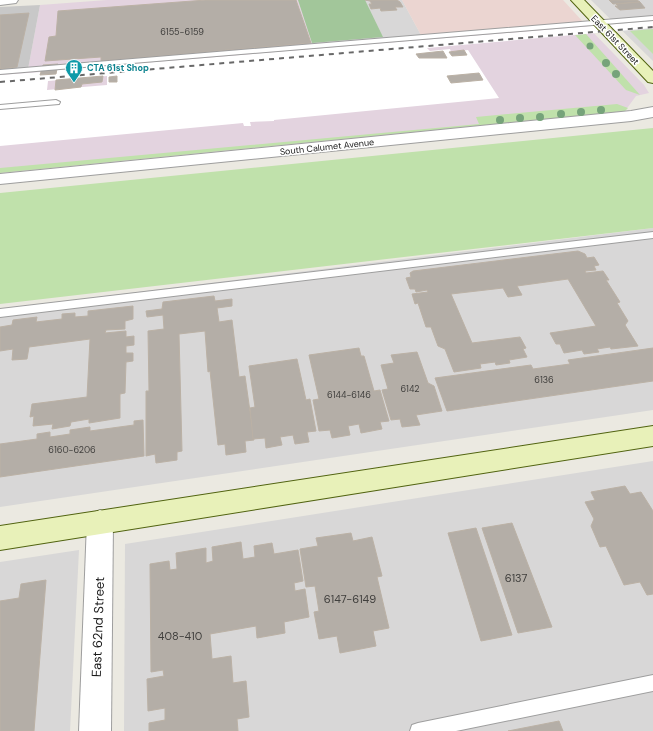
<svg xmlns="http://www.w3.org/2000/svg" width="653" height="731" viewBox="0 0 653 731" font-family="'DM Sans',sans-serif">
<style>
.residential{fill:#d8d7d7}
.commercial{fill:#ebd5d1}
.industrial{fill:#e3d3df}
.religious{fill:#c8c8c8}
.grass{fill:#c0e1ab}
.forest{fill:#a2c69a}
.pier{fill:#fff;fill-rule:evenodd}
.building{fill:#b4aea7;stroke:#bbb1a5}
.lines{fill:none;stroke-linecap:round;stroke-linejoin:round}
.lane-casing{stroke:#9e9e9e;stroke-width:2}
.street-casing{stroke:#9e9e9e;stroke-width:2}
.secondary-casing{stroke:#516310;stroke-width:2}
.lane{fill:#fff;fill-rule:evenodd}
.street{fill:#fff;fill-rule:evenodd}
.secondary{fill:#e8f1b9;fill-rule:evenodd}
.rail{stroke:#686868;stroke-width:2;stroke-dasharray:5 5;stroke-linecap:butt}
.tree{fill:#76a37a}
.labels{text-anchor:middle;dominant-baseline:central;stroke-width:3;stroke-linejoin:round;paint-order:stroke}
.number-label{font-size:9px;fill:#403f3d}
.far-street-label{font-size:9px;fill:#1a1a1a;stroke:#fff}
.far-culture-label{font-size:9px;font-weight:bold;fill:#0d838f;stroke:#fff;text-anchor:start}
.near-number-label{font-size:11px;fill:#403f3d}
.near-street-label{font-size:13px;fill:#1a1a1a;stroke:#fff}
</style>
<rect width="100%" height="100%" fill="#ebe9e1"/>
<g class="residential">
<polygon points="298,0 402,0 422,37 313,45"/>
<polygon points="591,0 653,0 653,61"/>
<polygon points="653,228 653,410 0,507 0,309"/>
<polygon points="653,461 653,731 124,731 125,544"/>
<polygon points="79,550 70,731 0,731 0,562"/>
</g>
<polygon class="commercial" points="402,0 563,0 585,24 422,37"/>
<polygon class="industrial" points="107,0 298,0 313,45 585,24 644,85 649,93 636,96 625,111 0,173 0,72 28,69 40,5"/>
<polygon class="religious" points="40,5 28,69 0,72 0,7"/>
<g class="grass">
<polygon points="653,29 653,54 630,31"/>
<polygon points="586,34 640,95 626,90 575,35"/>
<polygon points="617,104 628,108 625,111 0,173 0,168 479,124 476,117"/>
<polygon points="653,128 653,228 0,304 0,193"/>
</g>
<polygon class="forest" points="298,0 365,0 383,37 312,43"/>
<path class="pier" d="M653,21V28L427,48L430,51L450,49L451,52L468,50L499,98L274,120V121L250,122L251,126H244L243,123L0,146V75L41,72L43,65L58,64L57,70ZM107,76V85L47,90L48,81Z"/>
<g class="building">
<polygon points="206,0 296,0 311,43 101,61 101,57 45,61 49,37 56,36 58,11"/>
<polygon points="365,0 397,0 400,2 403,7 395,7 397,10 381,11 380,8 371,9 369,4 372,4 370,1"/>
<polygon points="609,0 637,0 640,2 613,4"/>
<polygon points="640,2 645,8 620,10 615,6 618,6 616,4"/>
<polygon points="29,13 17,67 0,69 0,15"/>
<polygon points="464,50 467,55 452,56 449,52"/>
<polygon points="443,51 447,58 419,58 416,54"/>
<polygon points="58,64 56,74 40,75 43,65"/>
<polygon points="479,73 483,80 451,83 447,76"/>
<polygon points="103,76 102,82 82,84 81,87 55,90 56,80"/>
<polygon points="117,76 117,82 109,82 109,77"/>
<polygon points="578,251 585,254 587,258 594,257 599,265 594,266 596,270 585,271 586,273 603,271 609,280 606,280 620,302 617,303 628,321 625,325 638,346 611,349 610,347 597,349 599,352 584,354 582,350 564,353 560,344 556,344 550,333 596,326 568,279 517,286 522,295 508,297 503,288 451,294 472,343 520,337 526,348 523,349 527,357 509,360 510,363 496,365 495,362 480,364 481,368 454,372 445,349 438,346 431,327 426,327 418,303 415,304 412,294 428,292 427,290 416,292 415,289 410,289 406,278 411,277 410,273 413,271"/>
<polygon points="214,296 215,301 232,299 232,306 217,308 219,322 232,320 239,377 245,376 254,440 245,441 246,452 226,455 225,444 218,445 210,371 208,372 205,331 179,334 182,451 177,452 177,460 156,463 155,454 146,456 146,391 149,391 148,331 164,329 163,315 147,317 146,311 162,309 163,302"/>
<polygon points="133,306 133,319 125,321 125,329 106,330 105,333 126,331 126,337 134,336 134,345 126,346 126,353 133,353 133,361 126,362 125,393 120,394 120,418 89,423 89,419 71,422 70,426 52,429 53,424 33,426 34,416 30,417 32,404 87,397 90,339 29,347 27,359 12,360 13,349 0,351 0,327 12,325 13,320 37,317 36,322 62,319 62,314 75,313 75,317 88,316 88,311"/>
<polygon points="359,348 361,356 364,356 374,391 380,390 389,421 380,422 382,429 361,433 359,424 348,426 350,435 332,438 330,430 319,431 313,400 319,399 309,355"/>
<polygon points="653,348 653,381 447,411 435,378 531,365 533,369 570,364 568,360"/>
<polygon points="417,352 428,383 434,386 442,411 416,415 420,425 402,427 400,419 391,420 382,390 388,389 381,365 394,363 391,355"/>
<polygon points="297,359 306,400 310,399 316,431 307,432 309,442 295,444 293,435 280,437 282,445 266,448 265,438 253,439 250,408 255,407 249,366"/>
<polygon points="143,420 144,456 0,477 0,444 37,439 37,434 50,432 50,437 70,434 70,430 90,427 90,431 134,425 134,421"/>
<polygon points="625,486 630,494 641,492 653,511 653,594 647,595 640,582 624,585 606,546 600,547 591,526 594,519 585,502 595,500 591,492"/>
<polygon points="512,523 552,627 518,633 482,528"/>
<polygon points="476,528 512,635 481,641 448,533"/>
<polygon points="351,533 353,541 372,537 382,576 377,577 389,628 373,631 376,646 340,653 337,636 319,639 314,612 319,611 315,586 306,587 300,549 318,546 316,538"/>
<polygon points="241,542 243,559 255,557 254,546 272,543 274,554 298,550 303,581 294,583 295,591 305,589 309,617 284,622 285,633 257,638 256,626 210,634 212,659 231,656 233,683 246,681 249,717 237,719 238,731 149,731 149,723 165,720 165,708 148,711 147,679 164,676 163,670 151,672 150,564 169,561 170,570 177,569 176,553 206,548 206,563 213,561 212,547"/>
<polygon points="46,580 34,731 0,731 0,601 19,598 21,584"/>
<polygon points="559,721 563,731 508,731"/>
</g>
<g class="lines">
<defs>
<g id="lane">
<polygon points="653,16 653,20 0,74 0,70"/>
<polygon points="56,100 60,102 59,104 0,109 0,105"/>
<polygon points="653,232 653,238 0,317 0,309"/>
<polygon points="653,675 653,691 456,731 410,731 412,725 418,723"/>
</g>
<g id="street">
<polygon points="0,0 18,0 16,3 0,5"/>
<polygon points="653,107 653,117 631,121 0,184 0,174 631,111"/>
<polygon points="100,510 109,514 113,522 111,731 79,731 87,522 91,514"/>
</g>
<g id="secondary">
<polygon points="571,0 584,0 653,71 653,83 648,82"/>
<polygon points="653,426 653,446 0,550 0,526"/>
</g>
</defs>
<use href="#lane" class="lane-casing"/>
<use href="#street" class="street-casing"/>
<use href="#secondary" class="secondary-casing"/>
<use href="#lane" class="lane"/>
<use href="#street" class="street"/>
<use href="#secondary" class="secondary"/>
<polyline class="rail" points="0,82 653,27"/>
</g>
<g class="tree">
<circle cx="590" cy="46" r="3.5"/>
<circle cx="606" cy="63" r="4"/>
<circle cx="616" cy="74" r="4"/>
<circle cx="601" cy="110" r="4"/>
<circle cx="581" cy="112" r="4"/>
<circle cx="561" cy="114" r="4"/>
<circle cx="540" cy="117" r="4"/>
<circle cx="520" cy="118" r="4"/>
<circle cx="500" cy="120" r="4"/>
</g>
<defs>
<symbol id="building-pin" viewBox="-11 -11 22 30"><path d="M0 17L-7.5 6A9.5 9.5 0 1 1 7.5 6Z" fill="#0f9aa8" stroke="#fff"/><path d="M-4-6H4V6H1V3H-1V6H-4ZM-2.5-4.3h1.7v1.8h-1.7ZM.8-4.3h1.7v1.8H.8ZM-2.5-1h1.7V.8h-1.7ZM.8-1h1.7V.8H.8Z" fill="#fff"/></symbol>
</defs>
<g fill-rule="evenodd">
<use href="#building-pin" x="64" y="58" width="20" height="27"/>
</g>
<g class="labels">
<g class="number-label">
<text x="182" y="32">6155-6159</text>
<text x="544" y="380">6136</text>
<text x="410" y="389">6142</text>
<text x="349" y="395">6144-6146</text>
<text x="72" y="450">6160-6206</text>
</g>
<g class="far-street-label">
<text transform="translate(615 40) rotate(46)">East 61st Street</text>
<text transform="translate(327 147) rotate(-6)">South Calumet Avenue</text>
</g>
<g class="far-culture-label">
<text x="87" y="68">CTA 61st Shop</text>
</g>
<g class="near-number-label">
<text x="516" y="578">6137</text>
<text x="350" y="599">6147-6149</text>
<text x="180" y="636">408-410</text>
</g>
<g class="near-street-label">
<text transform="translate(98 627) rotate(-88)">East 62nd Street</text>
</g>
</g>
</svg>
